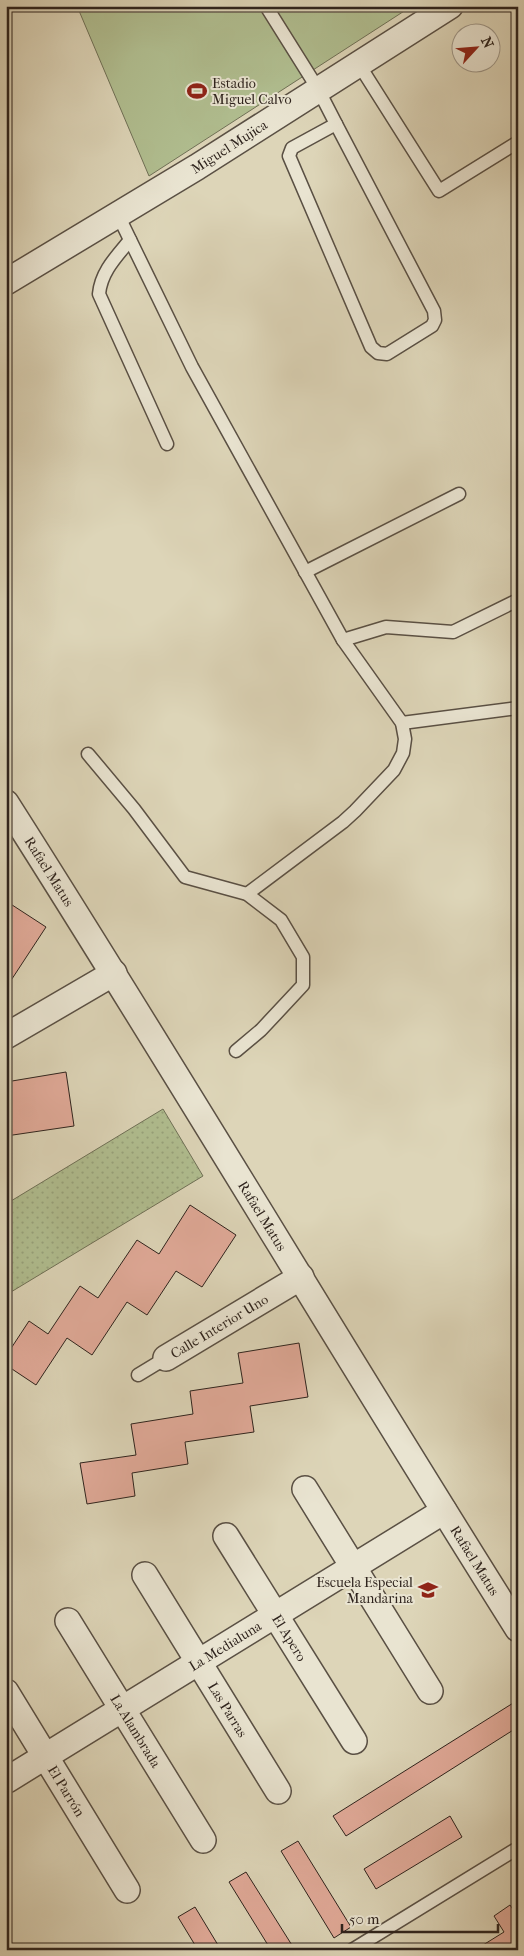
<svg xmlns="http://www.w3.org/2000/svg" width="524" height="1956" viewBox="0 0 524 1956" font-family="'IM FELL French Canon',serif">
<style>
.park{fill:url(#park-dots);stroke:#6f7056}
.garden{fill:#b0bd8f;stroke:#6f7056}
.building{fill:#e1aa99;stroke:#2e231d}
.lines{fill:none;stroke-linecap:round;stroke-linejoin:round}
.service-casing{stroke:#5a5044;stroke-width:15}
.minor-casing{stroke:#5a5044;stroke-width:28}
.service{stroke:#e9e4d1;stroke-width:12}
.minor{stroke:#e9e4d1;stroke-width:25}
.labels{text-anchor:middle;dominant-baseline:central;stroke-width:4;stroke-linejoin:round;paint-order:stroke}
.poi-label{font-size:14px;fill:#2e231d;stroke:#e9e4d1;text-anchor:start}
.street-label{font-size:14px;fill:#2e231d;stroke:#e9e4d1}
</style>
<defs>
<pattern id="park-dots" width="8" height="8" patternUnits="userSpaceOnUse" patternTransform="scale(1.25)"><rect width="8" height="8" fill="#b0bd8f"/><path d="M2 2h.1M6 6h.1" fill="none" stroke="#98a27b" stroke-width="1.8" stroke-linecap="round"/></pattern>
</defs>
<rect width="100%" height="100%" fill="#ddd5b8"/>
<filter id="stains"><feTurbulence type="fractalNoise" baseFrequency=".004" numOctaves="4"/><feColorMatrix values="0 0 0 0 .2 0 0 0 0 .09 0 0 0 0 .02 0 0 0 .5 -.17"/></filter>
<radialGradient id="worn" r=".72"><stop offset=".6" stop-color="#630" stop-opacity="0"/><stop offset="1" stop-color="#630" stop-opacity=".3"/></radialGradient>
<polygon class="park" points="163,1109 203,1176 6,1295 6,1204"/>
<polygon class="garden" points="77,6 412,6 149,176"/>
<g class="building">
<polygon points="6,901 46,927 6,988"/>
<polygon points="66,1072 74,1126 6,1136 6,1112 9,1112 6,1082"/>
<polygon points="190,1205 236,1235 202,1287 176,1271 147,1315 127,1302 92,1355 67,1338 36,1385 6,1365 6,1356 29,1321 48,1334 80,1286 98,1298 137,1240 159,1254"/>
<polygon points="299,1343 308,1397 250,1406 254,1432 185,1442 188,1464 132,1473 135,1496 87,1504 80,1463 136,1455 131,1424 193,1414 190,1391 243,1383 238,1353"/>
<polygon points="518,1700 518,1727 346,1836 333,1816"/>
<polygon points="450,1816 462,1837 376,1889 364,1869"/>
<polygon points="298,1841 351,1927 334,1938 281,1851"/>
<polygon points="246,1872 295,1950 271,1950 229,1882"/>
<polygon points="510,1905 518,1917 518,1950 475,1950 504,1932 494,1916"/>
<polygon points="195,1907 221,1950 198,1950 178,1917"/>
</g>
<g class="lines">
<defs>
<g id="service">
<polyline points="266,6 318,89 336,124"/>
<polyline points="358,63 439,191 518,142"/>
<polygon points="336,124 434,311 435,320 432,326 387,354 378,353 371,347 289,156 292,148"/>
<polyline points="118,215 192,367 343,640 402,723 405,739 403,753 394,770 355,811 343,822 247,894"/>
<path d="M130,240C116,257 101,272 99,294L167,444"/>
<polyline points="305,572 459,494"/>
<polyline points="343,640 386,627 453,632 518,600"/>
<polyline points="402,723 518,708"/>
<polyline points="88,754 134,809 185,877 247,894 281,920 303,957 303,985 261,1030 236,1051"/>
<polyline points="138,1375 166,1358"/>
<polyline points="352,1950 518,1848"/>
</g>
<g id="minor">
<path id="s1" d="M6,282L197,167L450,6"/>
<path id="s2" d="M6,803C180,1076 345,1355 518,1629"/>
<polyline points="6,1036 114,973"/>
<path id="s3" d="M166,1358L301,1277"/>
<polyline points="305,1489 430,1691"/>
<path id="s4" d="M226,1536L354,1741"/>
<path id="s5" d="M145,1575L278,1791"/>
<path id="s6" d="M68,1621L203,1840"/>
<path id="s7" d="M6,1692L127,1890"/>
<path id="s8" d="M7,1780L444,1511"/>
</g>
</defs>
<use href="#service" class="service-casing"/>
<use href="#minor" class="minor-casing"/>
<use href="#service" class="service"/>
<use href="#minor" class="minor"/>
</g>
<defs>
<symbol id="stadium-bare" viewBox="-9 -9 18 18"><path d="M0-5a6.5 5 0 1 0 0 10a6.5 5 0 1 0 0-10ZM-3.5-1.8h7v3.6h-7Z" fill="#8f2418" stroke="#e9e4d1" stroke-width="2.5" paint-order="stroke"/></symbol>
<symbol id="school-bare" viewBox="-9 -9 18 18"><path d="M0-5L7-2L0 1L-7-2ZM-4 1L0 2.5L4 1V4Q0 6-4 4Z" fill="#8f2418" stroke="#e9e4d1" stroke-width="2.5" paint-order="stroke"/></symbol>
</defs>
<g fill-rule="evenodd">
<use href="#stadium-bare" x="183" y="77" width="28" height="28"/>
<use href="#school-bare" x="414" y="1576" width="28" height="28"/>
</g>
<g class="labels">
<g class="poi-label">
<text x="212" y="83">Estadio<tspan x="212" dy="16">Miguel Calvo</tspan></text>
<text x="413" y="1582" text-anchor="end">Escuela Especial<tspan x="413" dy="16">Mandarina</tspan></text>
</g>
<g class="street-label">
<text stroke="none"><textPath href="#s1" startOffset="261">Miguel Mujica</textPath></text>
<text stroke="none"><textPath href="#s2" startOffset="81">Rafael Matus</textPath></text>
<text stroke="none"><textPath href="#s2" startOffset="486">Rafael Matus</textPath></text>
<text stroke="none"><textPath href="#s3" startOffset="62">Calle Interior Uno</textPath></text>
<text stroke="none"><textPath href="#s2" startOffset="891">Rafael Matus</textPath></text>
<text stroke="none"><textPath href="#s4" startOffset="120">El Apero</textPath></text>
<text stroke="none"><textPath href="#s8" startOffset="256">La Medialuna</textPath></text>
<text stroke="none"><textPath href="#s5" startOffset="158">Las Parras</textPath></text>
<text stroke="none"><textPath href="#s6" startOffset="129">La Alambrada</textPath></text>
<text stroke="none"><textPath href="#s7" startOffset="116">El Parrón</textPath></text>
</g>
</g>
<rect width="524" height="1956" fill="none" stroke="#ddd5b8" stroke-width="25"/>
<rect x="8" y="8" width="509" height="1941" fill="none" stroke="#2e231d" stroke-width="2.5"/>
<rect x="12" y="12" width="499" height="1931" fill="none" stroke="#2e231d"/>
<g transform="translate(476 48) rotate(64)"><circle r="24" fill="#e9e4d1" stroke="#9e9789"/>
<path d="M0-4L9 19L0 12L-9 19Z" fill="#8f2418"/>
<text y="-8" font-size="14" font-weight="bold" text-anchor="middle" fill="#2e231d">N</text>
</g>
<path d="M342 1924v8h156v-8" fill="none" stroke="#2e231d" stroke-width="2.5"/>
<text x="349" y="1924" font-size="15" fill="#2e231d" stroke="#e9e4d1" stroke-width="4" paint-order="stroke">50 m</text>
<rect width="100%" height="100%" filter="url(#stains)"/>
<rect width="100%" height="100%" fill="url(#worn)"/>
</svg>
